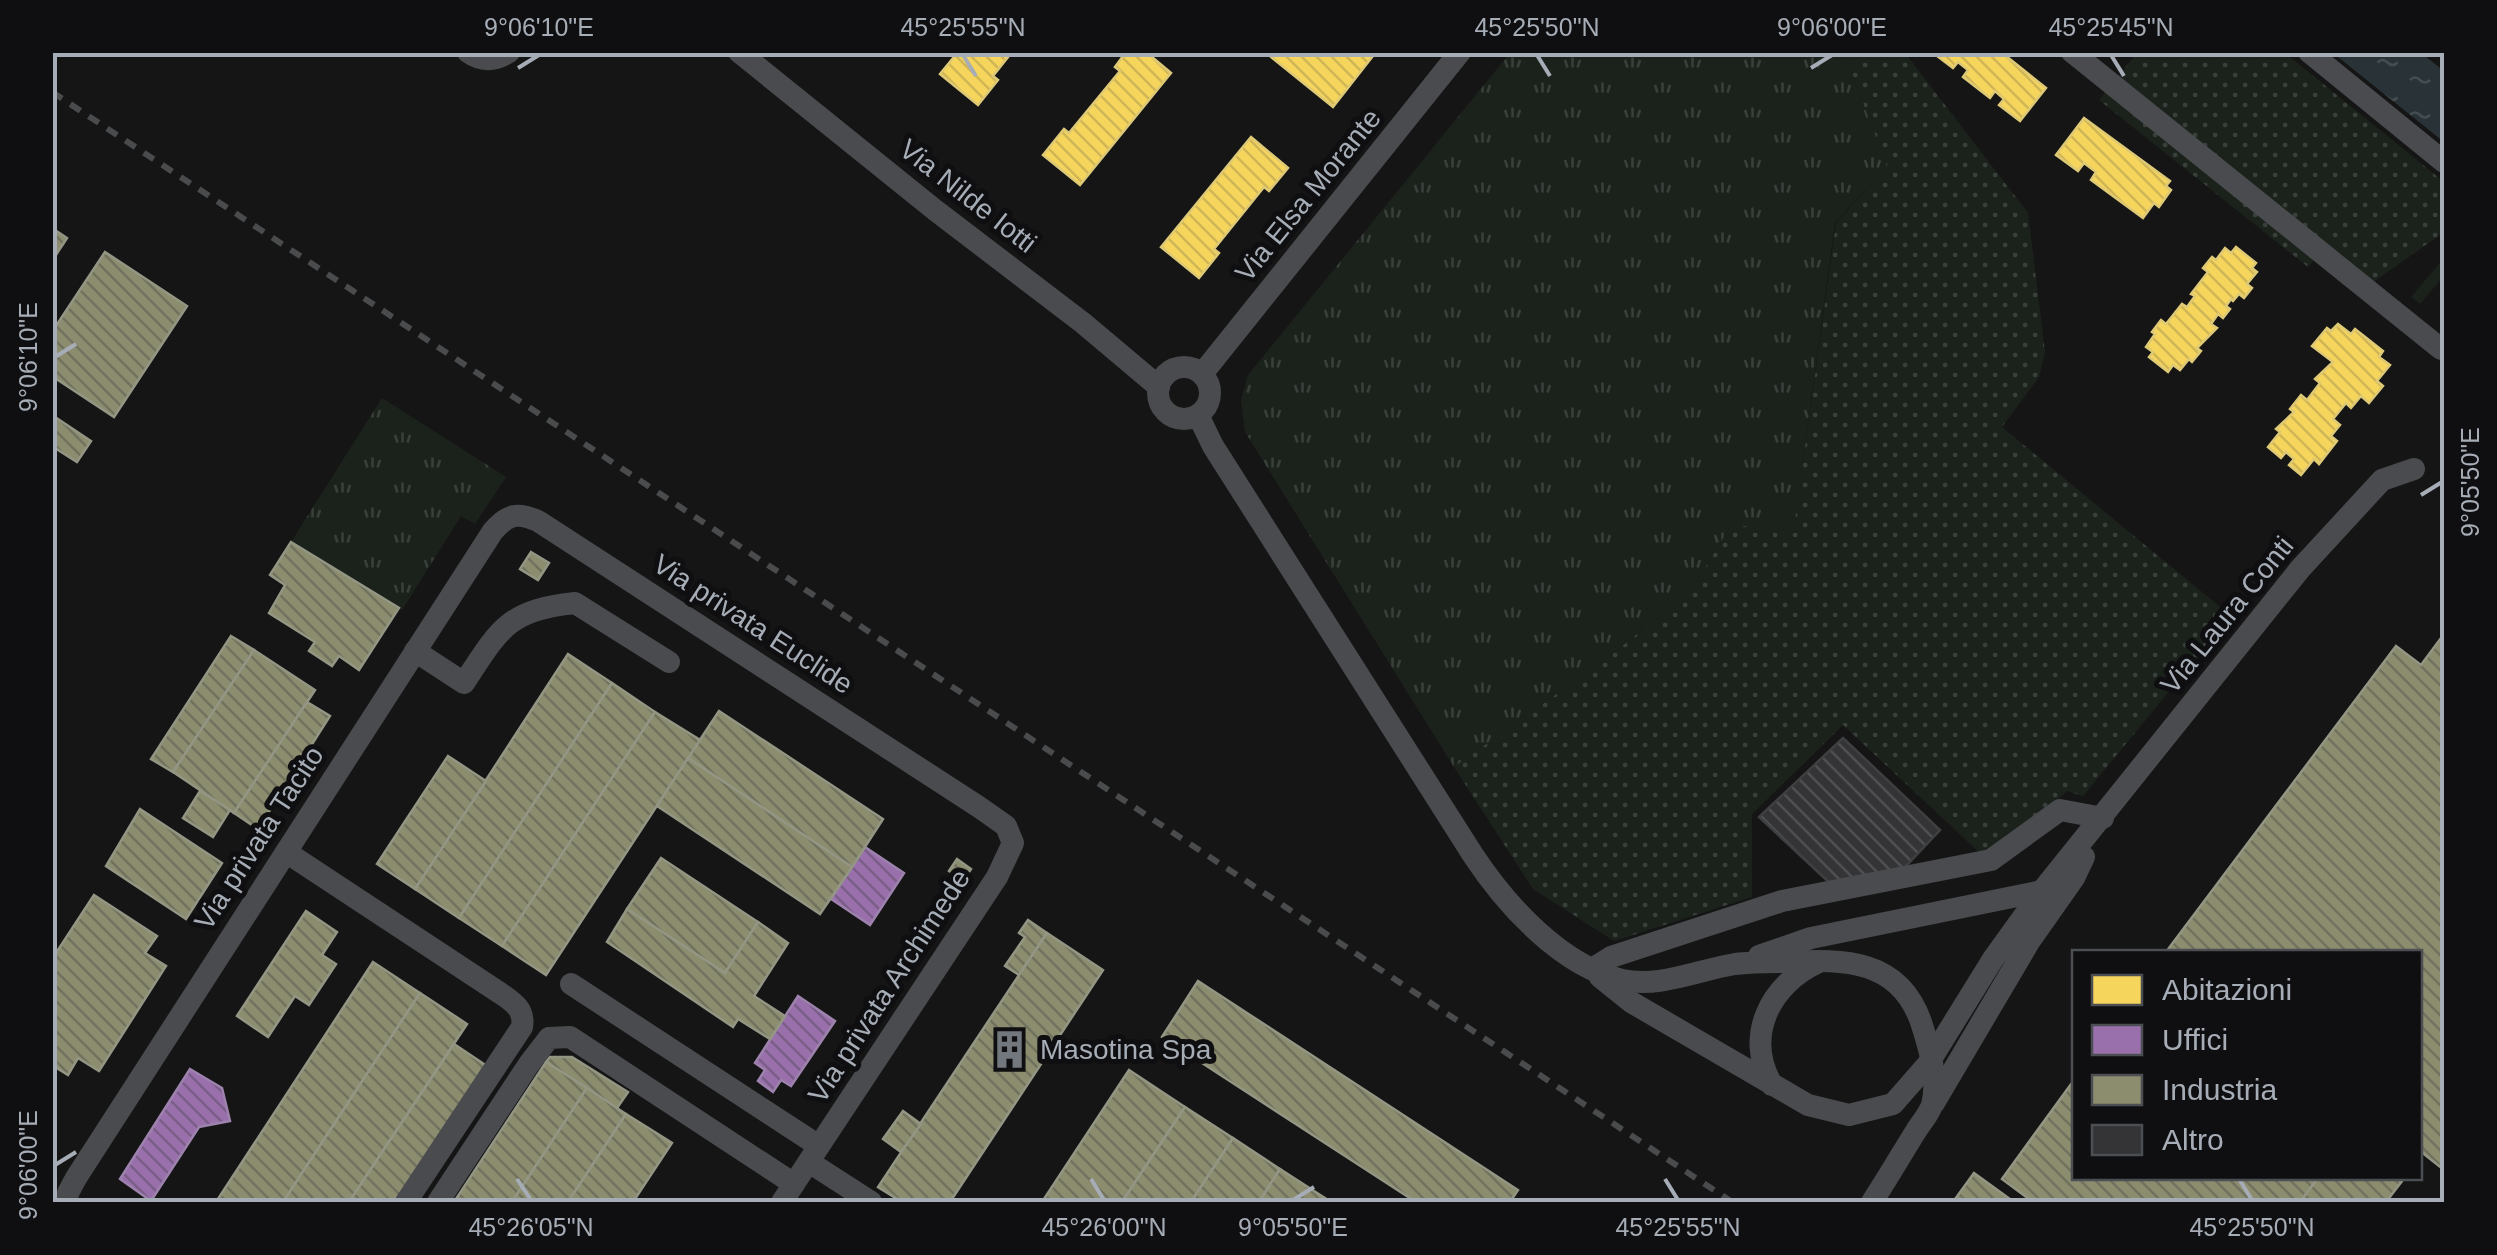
<svg xmlns="http://www.w3.org/2000/svg" width="2497" height="1255" viewBox="0 0 2497 1255" font-family="Helvetica,sans-serif">
<style>
.grass{fill:url(#grass-tufts)}
.park{fill:url(#park-dots)}
.pitch{fill:#1b221b}
.water{fill:url(#water-ripples)}
.homes{fill:url(#homes-back-hatch);stroke:#dec977;stroke-width:2.5}
.offices{fill:url(#offices-back-hatch);stroke:#9d82ae;stroke-width:2.5}
.industry{fill:url(#industry-back-hatch);stroke:#949684;stroke-width:2.5}
.building{fill:url(#building-back-hatch);stroke:#3d3f41;stroke-width:2.5}
.lines{fill:none;stroke-linecap:round;stroke-linejoin:round}
.minor{stroke:#494b4e;stroke-width:22}
.rail{stroke:#494b4d;stroke-width:6;stroke-dasharray:12 10;stroke-linecap:butt}
.ticks{fill:none;stroke:#a6adb6;stroke-width:4}
.labels{text-anchor:middle;dominant-baseline:central;stroke-width:10;stroke-linejoin:round;paint-order:stroke}
.street-label{font-size:28px;fill:#a6adb6;stroke:#0f0f11}
.poi-label{font-size:28px;fill:#a6adb6;stroke:#0f0f11;text-anchor:start}
.neatline{fill:none;stroke:#a6adb6;stroke-width:4}
.ticks-label{font-size:25px;text-anchor:middle;fill:#a6adb6}
</style>
<defs>
<pattern id="grass-tufts" width="24" height="20" patternUnits="userSpaceOnUse" patternTransform="scale(2.5)"><rect width="24" height="20" fill="#1b221b"/><path d="M3 7l-1-3M5 7V3M7 7l1-3M15 17l-1-3M17 17v-4M19 17l1-3" fill="none" stroke="#393f3a"/></pattern>
<pattern id="park-dots" width="8" height="8" patternUnits="userSpaceOnUse" patternTransform="scale(2.5)"><rect width="8" height="8" fill="#1b221b"/><path d="M2 2h.1M6 6h.1" fill="none" stroke="#393f3a" stroke-width="1.8" stroke-linecap="round"/></pattern>
<pattern id="water-ripples" width="26" height="14" patternUnits="userSpaceOnUse" patternTransform="scale(2.5)"><rect width="26" height="14" fill="#283237"/><path d="M2 4q2-2 4 0t4 0M15 11q2-2 4 0t4 0" fill="none" stroke="#444d52"/></pattern>
<pattern id="homes-back-hatch" width="6" height="6" patternUnits="userSpaceOnUse" patternTransform="scale(2.5)"><rect width="6" height="6" fill="#f6d55c"/><path d="M-1 5l2 2M0 0l6 6M5-1l2 2" fill="none" stroke="#cfb555"/></pattern>
<pattern id="offices-back-hatch" width="6" height="6" patternUnits="userSpaceOnUse" patternTransform="scale(2.5)"><rect width="6" height="6" fill="#9970ab"/><path d="M-1 5l2 2M0 0l6 6M5-1l2 2" fill="none" stroke="#7a5e88"/></pattern>
<pattern id="industry-back-hatch" width="6" height="6" patternUnits="userSpaceOnUse" patternTransform="scale(2.5)"><rect width="6" height="6" fill="#8c8c6e"/><path d="M-1 5l2 2M0 0l6 6M5-1l2 2" fill="none" stroke="#71725e"/></pattern>
<pattern id="building-back-hatch" width="6" height="6" patternUnits="userSpaceOnUse" patternTransform="scale(2.5)"><rect width="6" height="6" fill="#343436"/><path d="M-1 5l2 2M0 0l6 6M5-1l2 2" fill="none" stroke="#4e4f51"/></pattern>
</defs>
<rect width="100%" height="100%" fill="#151515"/>
<g class="grass">
<polygon points="1510,53 1844,53 1887,166 1835,223 1793,535 1732,524 1690,592 1607,658 1454,767 1245,432 1241,401 1248,375"/>
<polygon points="382,398 506,477 475,524 461,516 402,610 291,542"/>
</g>
<g class="park">
<polygon points="1844,53 1905,53 2028,213 2045,352 2039,377 2002,427 2231,616 2083,796 2067,791 2019,837 1981,854 1843,725 1752,814 1752,897 1614,941 1533,889 1454,767 1607,658 1690,592 1732,524 1793,534 1836,223 1887,166"/>
<polygon points="2137,53 2285,53 2444,182 2444,232 2365,288 2317,256 2308,267 2099,100"/>
</g>
<polygon class="pitch" points="2444,258 2444,276 2420,304 2411,297"/>
<polygon class="water" points="2333,53 2421,53 2444,71 2444,142"/>
<g class="homes">
<polygon points="958,52 1012,52 993,76 998,80 978,105 940,74"/>
<polygon points="1126,52 1146,52 1171,73 1080,185 1043,155 1064,129 1069,133 1120,71 1115,67"/>
<polygon points="1265,52 1376,52 1333,107"/>
<polygon points="1939,52 2001,52 2046,88 2020,121 1999,105 2004,99 1995,91 1990,98 1963,77 1968,70 1958,62 1953,68 1937,56"/>
<polygon points="2084,118 2170,181 2166,186 2171,190 2159,207 2154,203 2143,218 2091,180 2096,172 2084,163 2078,171 2056,155"/>
<polygon points="1251,137 1288,168 1269,191 1264,187 1214,249 1219,253 1199,278 1161,247"/>
<polygon points="2236,247 2256,263 2252,268 2257,272 2247,284 2252,288 2244,298 2239,294 2233,301 2231,299 2226,306 2230,309 2223,318 2218,314 2211,324 2217,328 2197,348 2201,351 2192,362 2189,359 2180,370 2173,365 2168,372 2149,357 2153,352 2146,347 2155,334 2152,332 2161,320 2166,324 2182,304 2187,307 2195,296 2191,294 2208,272 2203,268 2212,257 2216,260 2225,248 2231,253"/>
<polygon points="2338,324 2351,334 2355,329 2383,351 2379,357 2390,365 2377,381 2383,386 2369,403 2361,396 2351,408 2346,403 2333,419 2340,425 2331,436 2337,441 2319,464 2314,459 2301,475 2289,465 2294,459 2286,452 2281,458 2268,447 2280,432 2276,429 2294,412 2290,409 2301,395 2307,400 2320,383 2315,379 2333,362 2312,346 2327,328 2331,331"/>
</g>
<g class="offices">
<polygon points="865,847 904,873 870,925 831,899"/>
<polygon points="798,996 835,1021 791,1086 781,1080 773,1092 758,1081 765,1070 755,1063"/>
<polygon points="190,1069 222,1088 230,1121 199,1127 151,1201 120,1179"/>
</g>
<g class="industry">
<polygon points="52,228 67,238 52,261"/>
<polygon points="105,252 187,306 114,417 52,376 52,332"/>
<polygon points="52,415 91,441 77,462 52,446"/>
<polygon points="291,542 399,608 359,670 339,656 332,666 309,651 315,642 269,613 285,585 270,575"/>
<polygon points="531,552 549,563 538,580 520,569"/>
<polygon points="2444,634 2444,1170 2420,1151 2420,952 2166,952 2396,646 2421,665"/>
<polygon points="231,636 254,650 173,772 151,759"/>
<polygon points="254,650 315,690 234,813 173,772"/>
<polygon points="568,654 612,683 459,918 415,889"/>
<polygon points="612,683 655,712 502,946 459,918"/>
<polygon points="307,702 330,716 258,829 234,813"/>
<polygon points="719,711 883,819 852,867 688,758"/>
<polygon points="655,712 700,740 546,975 502,946"/>
<polygon points="448,756 486,781 415,889 377,864"/>
<polygon points="688,758 852,867 820,914 657,806"/>
<polygon points="200,791 230,810 213,837 183,818"/>
<polygon points="140,809 222,863 186,919 106,866"/>
<polygon points="661,858 758,922 725,973 627,909"/>
<polygon points="957,859 971,869 963,881 949,871"/>
<polygon points="94,895 157,936 145,953 166,966 99,1071 78,1058 68,1075 52,1065 52,959"/>
<polygon points="627,909 725,973 758,922 788,943 754,996 785,1016 770,1039 738,1019 733,1027 607,942"/>
<polygon points="306,911 337,932 322,955 336,964 309,1005 295,996 268,1037 237,1016"/>
<polygon points="1028,920 1047,933 1019,975 1005,966 1025,937 1019,933"/>
<polygon points="1047,933 1103,970 950,1202 902,1202 878,1187"/>
<polygon points="373,962 420,993 283,1202 216,1202"/>
<polygon points="1198,981 1518,1190 1510,1202 1416,1202 1162,1037"/>
<polygon points="420,993 467,1024 349,1202 283,1202"/>
<polygon points="454,1044 487,1066 397,1202 349,1202"/>
<polygon points="550,1057 572,1057 628,1092 617,1108 546,1062"/>
<polygon points="546,1062 587,1088 512,1202 454,1202"/>
<polygon points="1129,1070 1185,1107 1122,1202 1042,1202"/>
<polygon points="2074,1080 2074,1178 2318,1178 2300,1202 2033,1202 2002,1179"/>
<polygon points="587,1088 626,1114 568,1202 512,1202"/>
<polygon points="1185,1107 1233,1138 1191,1202 1122,1202"/>
<polygon points="903,1111 921,1124 901,1152 883,1139"/>
<polygon points="626,1114 672,1143 633,1202 568,1202"/>
<polygon points="1233,1138 1280,1169 1259,1202 1191,1202"/>
<polygon points="1280,1169 1331,1202 1259,1202"/>
<polygon points="1974,1173 2014,1202 1953,1202"/>
<polygon points="2318,1178 2397,1178 2402,1181 2386,1202 2300,1202"/>
</g>
<polygon class="building" points="1843,738 1940,830 1905,867 1832,885 1759,817"/>
<g class="lines">
<g class="minor">
<path d="M468,52C482,62 495,61 509,52"/>
<polyline points="739,52 935,210 1083,323 1159,387"/>
<polyline points="2072,52 2441,349"/>
<polyline points="2309,52 2444,162"/>
<circle cx="1184" cy="393" r="26"/>
<polyline points="1202,374 1460,52"/>
<path d="M1198,415L1213,446L1473,855C1506,905 1561,966 1622,980C1660,988 1698,970 1735,964C1752,962 1770,962 1788,962C1844,959 1899,959 1921,1022C1929,1047 1939,1079 1932,1105C1929,1114 1921,1123 1916,1131C1901,1155 1887,1179 1872,1202"/>
<path d="M415,651L464,683C499,630 507,610 575,603L669,662"/>
<path d="M286,852L500,993C513,1002 525,1009 522,1027L406,1202"/>
<polyline points="1759,956 1811,938 2042,891"/>
<polyline points="1592,969 1611,957 1782,901 1991,860 2060,810 2103,818"/>
<polyline points="1600,977 1631,1002 1808,1105 1849,1115 1893,1104 1928,1064 1993,959 2042,891 2300,569 2382,480 2414,469"/>
<polyline points="571,984 819,1146"/>
<path d="M1772,1085C1744,1036 1770,984 1819,962"/>
<polyline points="1934,1103 2029,942 2074,878 2084,857"/>
<polyline points="809,1162 871,1202"/>
<path d="M67,1202L68,1193L76,1178L493,531C508,514 517,512 538,521L979,807L1006,826L1013,843L997,877L782,1202"/>
<polyline points="438,1202 529,1064 549,1038 570,1037 794,1184"/>
</g>
<polyline class="rail" points="52,92 1732,1202"/>
</g>
<path class="ticks" d="M963,55L976,76M1537,55L1550,76M2111,55L2124,76M518,68L539,55M1811,68L1832,55M55,357L76,344M2421,495L2442,482M55,1165L76,1152M517,1179L531,1200M1091,1179L1104,1200M1665,1179L1678,1200M2239,1179L2252,1200M1293,1200L1314,1187"/>
<defs>
<symbol id="building-bare" viewBox="-9 -9 18 18"><path d="M-4-6H4V6H1V3H-1V6H-4ZM-2.5-4.3h1.7v1.8h-1.7ZM.8-4.3h1.7v1.8H.8ZM-2.5-1h1.7V.8h-1.7ZM.8-1h1.7V.8H.8Z" fill="#73787e" stroke="#0f0f11" stroke-width="2.5" paint-order="stroke"/></symbol>
</defs>
<g fill-rule="evenodd">
<use href="#building-bare" x="982" y="1022" width="55" height="55"/>
</g>
<g class="labels">
<g class="street-label">
<text transform="translate(1308 195) rotate(-51)">Via Elsa Morante</text>
<text transform="translate(968 196) rotate(38)">Via Nilde Iotti</text>
<text transform="translate(2227 615) rotate(-51)">Via Laura Conti</text>
<text transform="translate(753 624) rotate(33)">Via privata Euclide</text>
<text transform="translate(259 838) rotate(-57)">Via privata Tacito</text>
<text transform="translate(889 986) rotate(-57)">Via privata Archimede</text>
</g>
<g class="poi-label">
<text x="1040" y="1049">Masotina Spa</text>
</g>
</g>
<rect width="2497" height="1255" fill="none" stroke="#0f0f11" stroke-width="110"/>
<rect x="2072" y="950" width="350" height="230" fill="#0f0f11" stroke="#4b4e53" stroke-width="2.5"/>
<rect x="2092" y="975" width="50" height="30" fill="#f6d55c" stroke="#4b4e53" stroke-width="2.5"/>
<text x="2162" y="1000" font-size="30" fill="#a6adb6">Abitazioni</text>
<rect x="2092" y="1025" width="50" height="30" fill="#9970ab" stroke="#4b4e53" stroke-width="2.5"/>
<text x="2162" y="1050" font-size="30" fill="#a6adb6">Uffici</text>
<rect x="2092" y="1075" width="50" height="30" fill="#8c8c6e" stroke="#4b4e53" stroke-width="2.5"/>
<text x="2162" y="1100" font-size="30" fill="#a6adb6">Industria</text>
<rect x="2092" y="1125" width="50" height="30" fill="#343436" stroke="#4b4e53" stroke-width="2.5"/>
<text x="2162" y="1150" font-size="30" fill="#a6adb6">Altro</text>
<rect x="55" y="55" width="2387" height="1145" class="neatline"/>
<g class="ticks-label">
<text x="539" y="36">9°06'10"E</text>
<text x="963" y="36">45°25'55"N</text>
<text x="1537" y="36">45°25'50"N</text>
<text x="1832" y="36">9°06'00"E</text>
<text x="2111" y="36">45°25'45"N</text>
<text transform="translate(28 357) rotate(-90)" y="9">9°06'10"E</text>
<text transform="translate(2470 482) rotate(-90)" y="9">9°05'50"E</text>
<text transform="translate(28 1165) rotate(-90)" y="9">9°06'00"E</text>
<text x="531" y="1236">45°26'05"N</text>
<text x="1104" y="1236">45°26'00"N</text>
<text x="1293" y="1236">9°05'50"E</text>
<text x="1678" y="1236">45°25'55"N</text>
<text x="2252" y="1236">45°25'50"N</text>
</g>
</svg>
